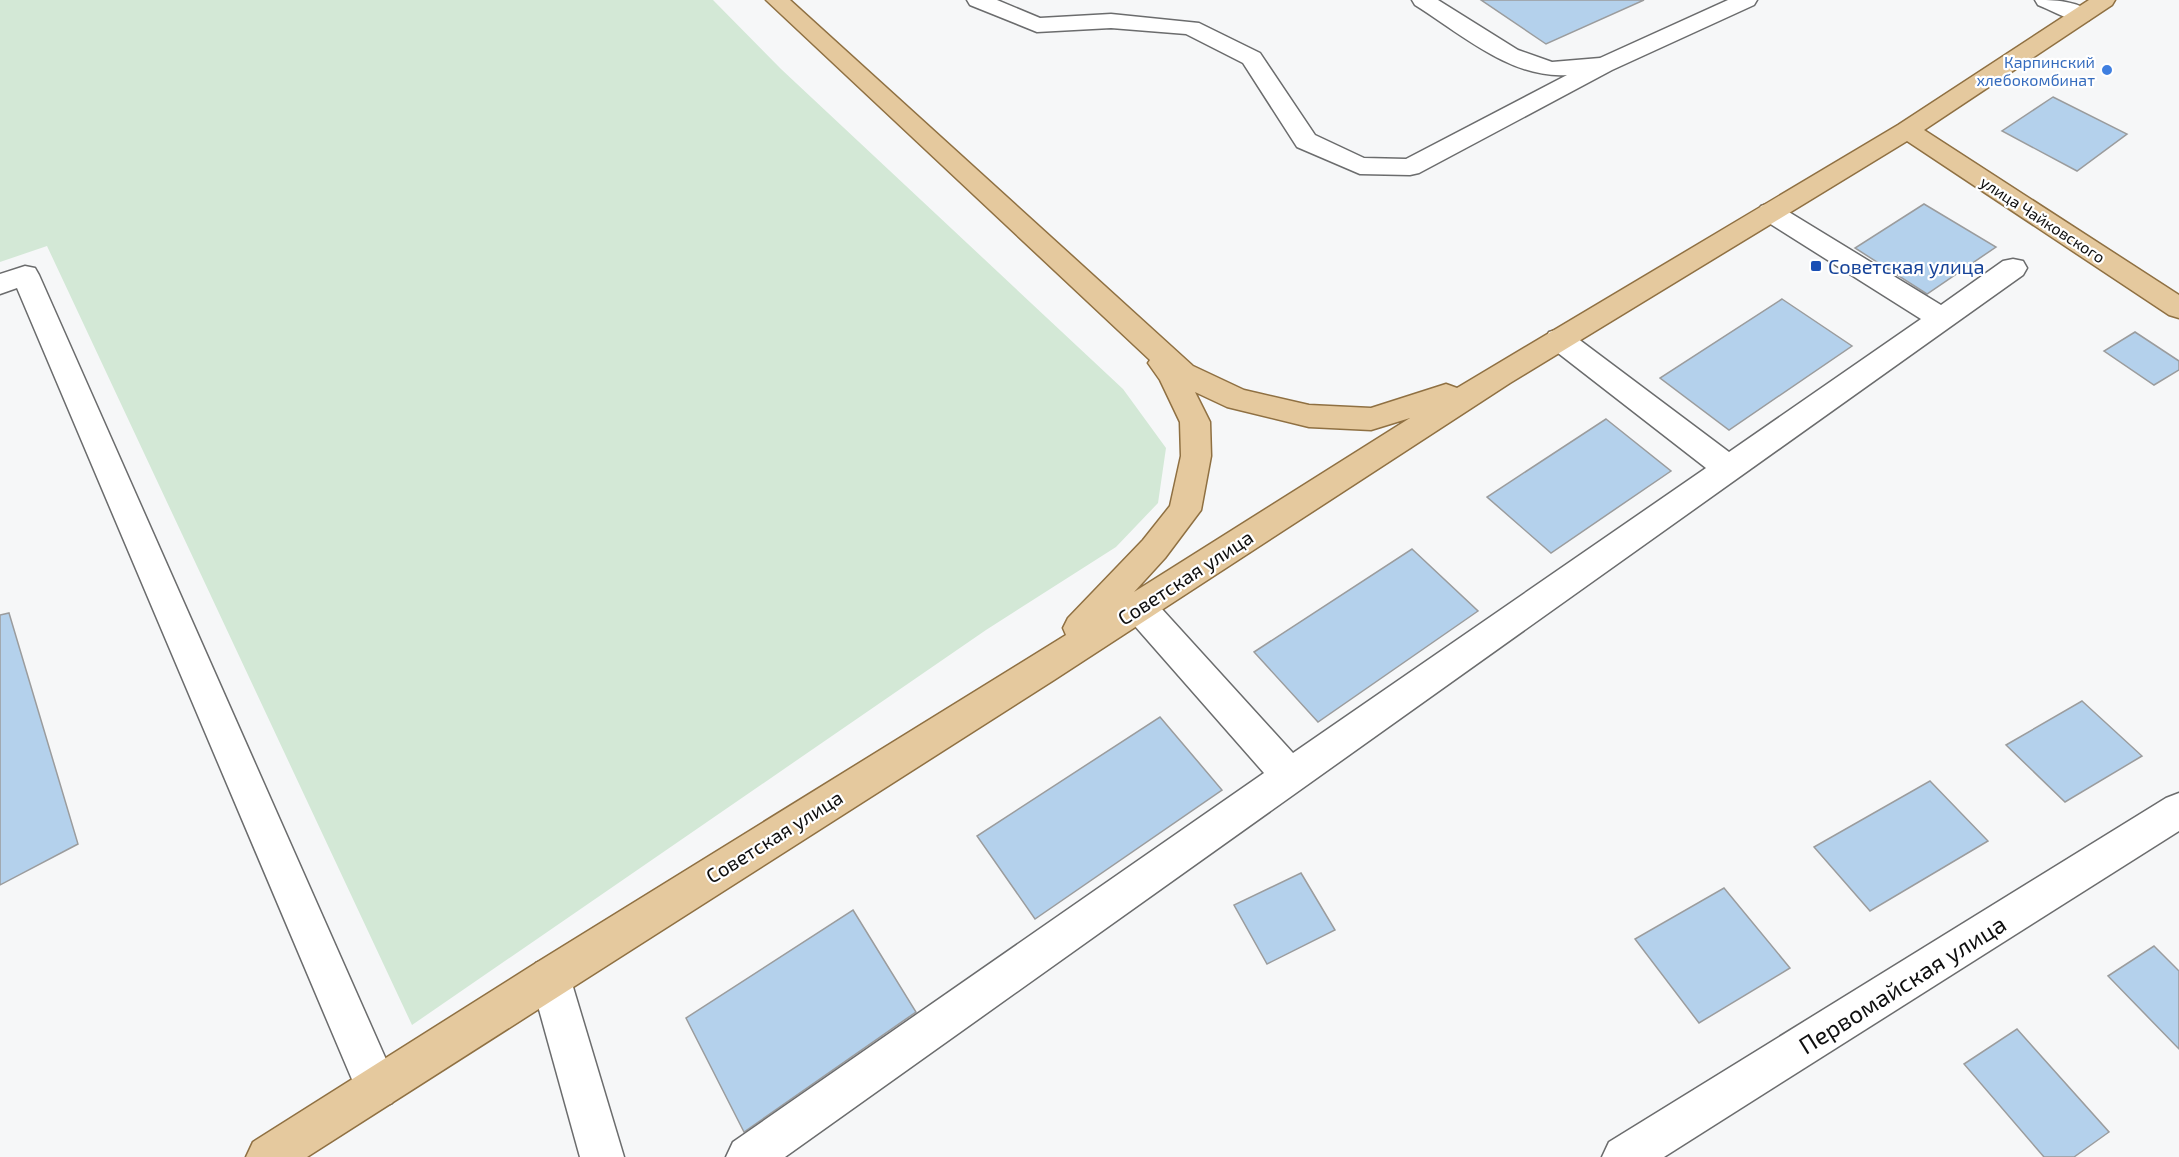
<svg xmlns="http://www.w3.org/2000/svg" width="2179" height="1157" viewBox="0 0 2179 1157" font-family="'Exo 2',sans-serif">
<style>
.green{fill:#d3e8d6}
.building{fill:#b4d1ec;stroke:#9b9c9d;stroke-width:1.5}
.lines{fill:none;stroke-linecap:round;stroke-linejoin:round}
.minor-casing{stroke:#6b6c6d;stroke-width:3}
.major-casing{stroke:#8f7042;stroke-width:3}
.minor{fill:#fff;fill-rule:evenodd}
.major{fill:#e5c99e;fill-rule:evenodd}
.shop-dot{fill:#3f7fe0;stroke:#fff;stroke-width:2}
.transit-dot{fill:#1a4fb4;stroke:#fff;stroke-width:2}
.labels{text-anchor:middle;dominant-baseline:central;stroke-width:4.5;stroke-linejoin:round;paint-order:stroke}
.far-shop-label{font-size:16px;fill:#366cbe;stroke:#fff;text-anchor:end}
.far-street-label{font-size:16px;fill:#0f0f0f;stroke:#fff}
.transit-label{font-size:20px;fill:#164399;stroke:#fff;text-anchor:start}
.street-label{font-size:20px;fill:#0f0f0f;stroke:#fff}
.near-street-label{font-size:24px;fill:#0f0f0f;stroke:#fff}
</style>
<rect width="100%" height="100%" fill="#f6f7f8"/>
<polygon class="green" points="0,0 713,0 781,69 1123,389 1166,448 1158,503 1116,547 986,630 412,1025 47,246 0,262"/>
<g class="building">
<polygon points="1481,0 1644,0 1546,44"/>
<polygon points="2053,97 2127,134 2077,171 2002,131"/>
<polygon points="1924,204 1996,247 1927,294 1855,248"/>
<polygon points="1782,299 1852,346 1729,430 1660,378"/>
<polygon points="2135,332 2179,361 2179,370 2154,385 2104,351"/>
<polygon points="1606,419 1671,471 1551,553 1487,497"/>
<polygon points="1412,549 1478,611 1318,722 1254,652"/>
<polygon points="9,613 78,844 0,885 0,615"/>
<polygon points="2082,701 2142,756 2065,802 2006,745"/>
<polygon points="1160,717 1222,790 1035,919 977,836"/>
<polygon points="1930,781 1988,841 1870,911 1814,847"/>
<polygon points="1301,873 1335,930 1267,964 1234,905"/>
<polygon points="1724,888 1790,968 1699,1023 1635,939"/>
<polygon points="853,910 916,1012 744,1132 686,1018"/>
<polygon points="2154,946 2179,971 2179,1049 2108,976"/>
<polygon points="2017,1029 2109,1132 2074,1157 2044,1157 1964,1064"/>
</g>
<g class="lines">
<defs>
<g id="minor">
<path d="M967,0H997L1040,18L1111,14L1199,23L1260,53L1315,135L1364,158L1406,159L1567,75C1511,79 1460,33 1415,5L1412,0H1438L1518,50L1552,62L1600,58L1728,0H1757L1754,5L1612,70L1419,173L1410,175L1360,174L1297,147L1243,63L1186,34L1111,28L1037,32L970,5Z"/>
<path d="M2035,0C2053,0 2080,0 2092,15L2089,20C2072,24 2054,11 2038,5Z"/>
<polygon points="1770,203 1779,206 1941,305 2003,261 2013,259 2023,261 2027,268 2023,275 785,1157 726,1157 733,1142 1264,773 1127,617 1122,607 1127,597 1139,593 1151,597 1293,753 1706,468 1549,346 1545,339 1549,332 1559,329 1569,332 1729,452 1921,319 1761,218 1757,212 1761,206"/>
<polygon points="25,266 35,268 39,275 392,1073 398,1088 392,1103 377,1109 362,1103 17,288 0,294 0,274"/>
<polygon points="2179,793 2179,831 1664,1157 1602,1157 1609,1142 2166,798"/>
<polygon points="550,957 564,963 570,977 624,1157 580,1157 530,977 536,963"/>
</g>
<path id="major" d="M766,0H790L1193,366L1244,390L1309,405L1371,408L1446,384L1457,388L1898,125L2089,0H2115L2112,5L1924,130L2179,295V318L2169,315L1907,141L1510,383L1054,680L307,1157H246L253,1142L536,963L1066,635L1063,628L1068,618L1143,540L1170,506L1181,456L1180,422L1160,380L1148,363L1150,360ZM1195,392L1227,407L1309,427L1371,430L1410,418L1134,592L1165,558L1201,510L1211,456L1210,422Z"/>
</defs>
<use href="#minor" class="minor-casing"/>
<use href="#major" class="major-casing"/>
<use href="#minor" class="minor"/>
<use href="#major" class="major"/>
</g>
<circle class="shop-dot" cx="2107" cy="70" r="6"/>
<rect class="transit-dot" x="1810" y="260" width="12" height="12" rx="3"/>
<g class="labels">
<g class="far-shop-label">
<text x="2095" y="61">Карпинский<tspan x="2095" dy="18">хлебокомбинат</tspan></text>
</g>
<g class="far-street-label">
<text transform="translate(2043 219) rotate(33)">улица Чайковского</text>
</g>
<g class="transit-label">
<text x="1828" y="266">Советская улица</text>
</g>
<g class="street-label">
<text transform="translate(1185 577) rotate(-33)">Советская улица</text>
<text transform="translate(774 836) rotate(-32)">Советская улица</text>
</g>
<g class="near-street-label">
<text transform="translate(1902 984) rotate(-32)">Первомайская улица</text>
</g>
</g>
</svg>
